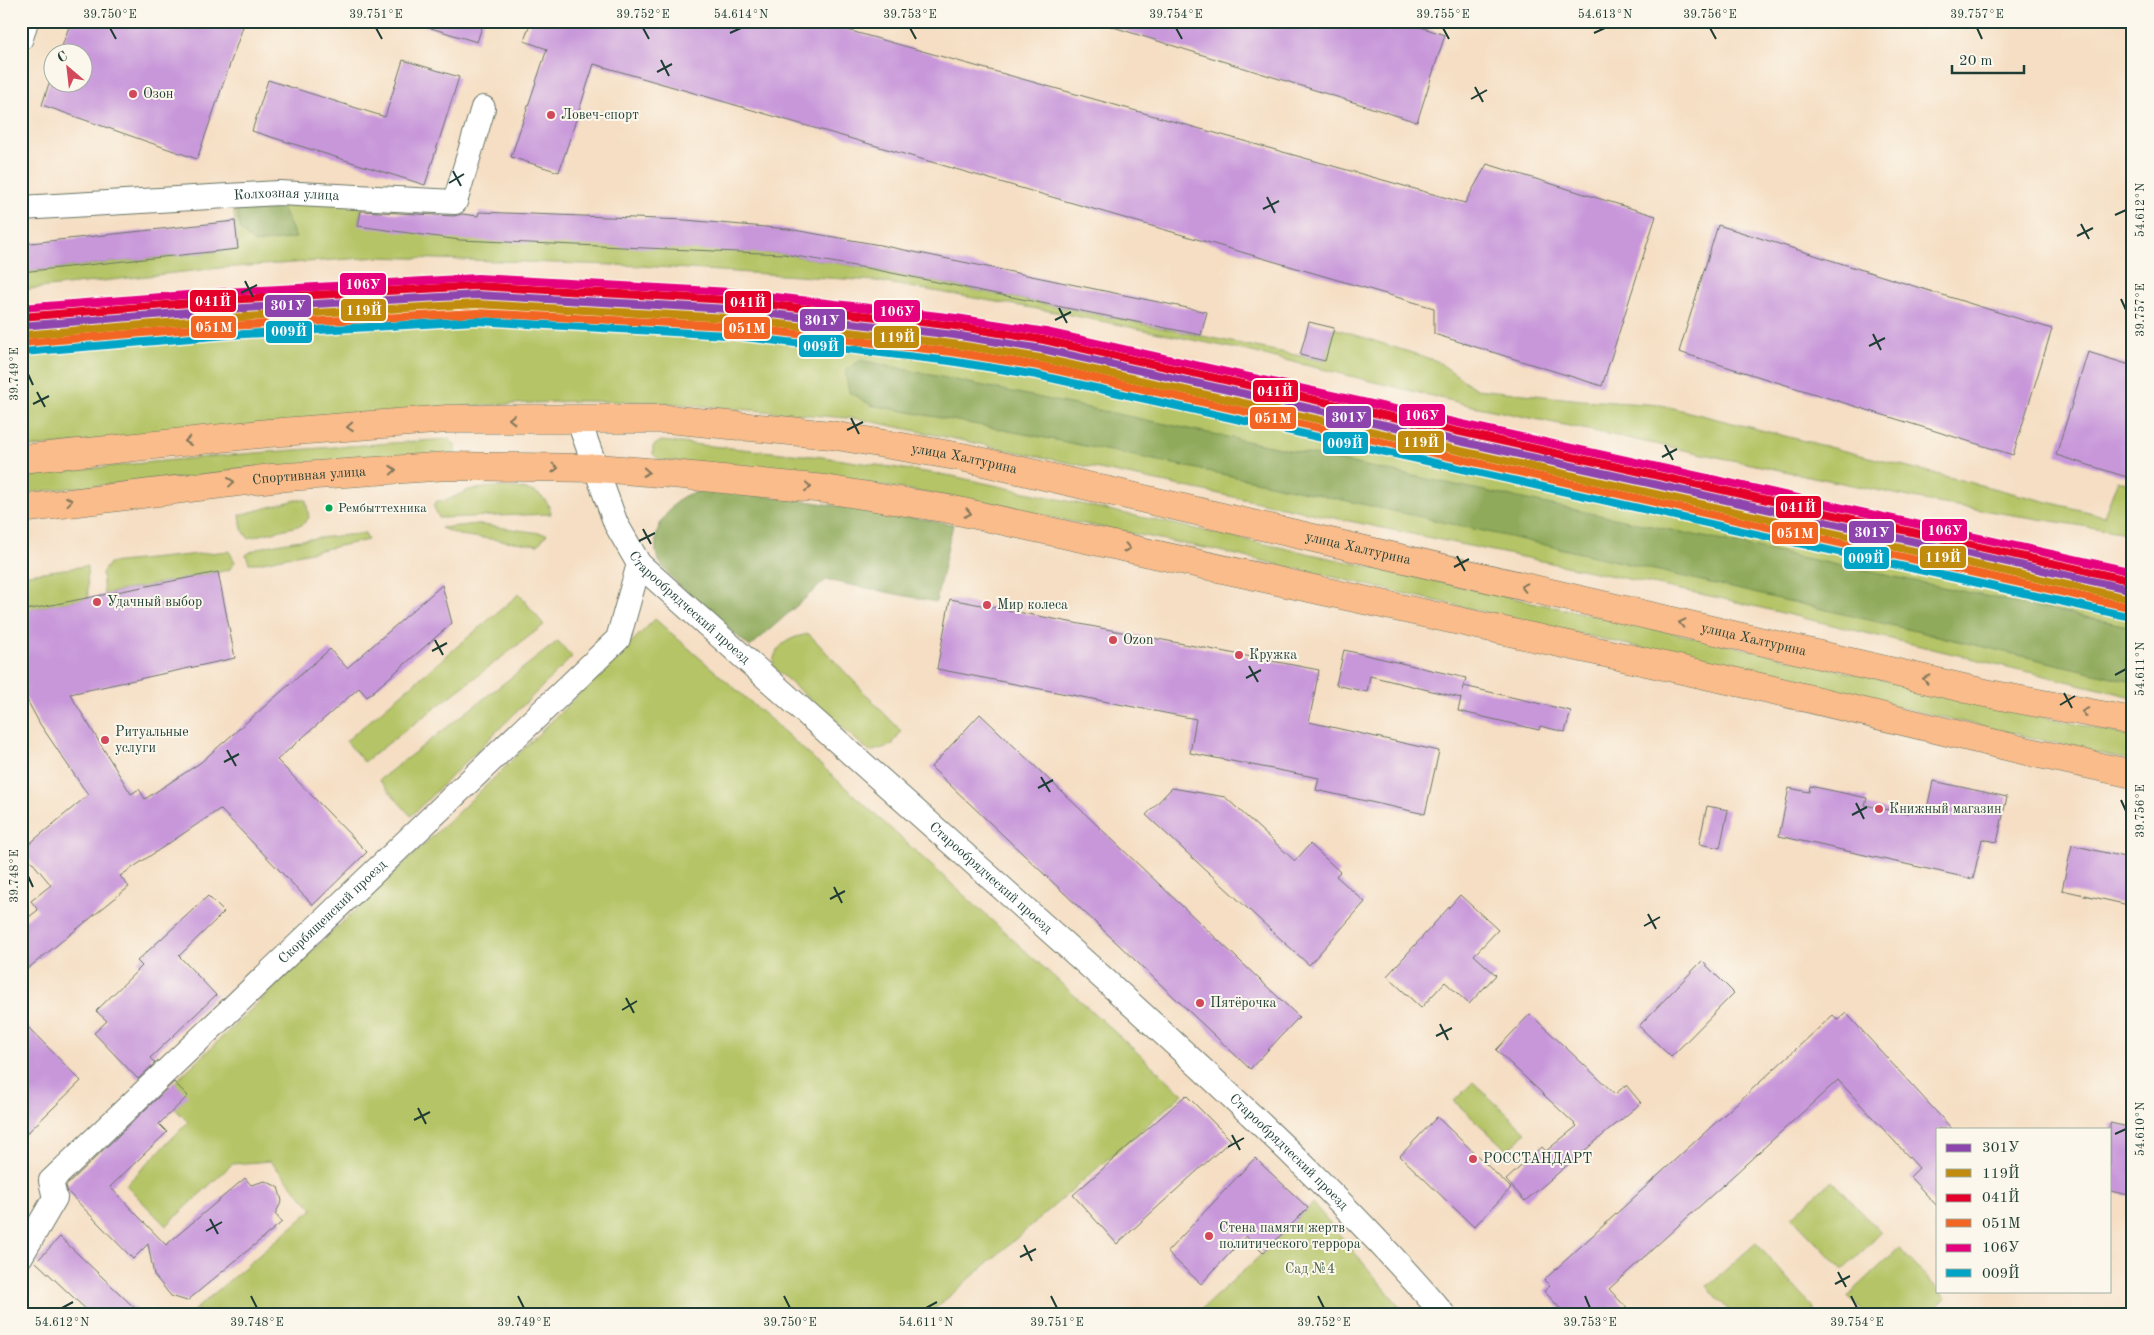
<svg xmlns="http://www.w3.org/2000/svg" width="2154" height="1335" viewBox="0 0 2154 1335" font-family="'Old Standard TT',serif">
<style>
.green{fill:#b5c466;stroke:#6a804d;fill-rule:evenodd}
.forest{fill:#90aa5b;stroke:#587448}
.building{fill:#c897da}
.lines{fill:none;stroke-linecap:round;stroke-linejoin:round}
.minor-casing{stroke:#6a7566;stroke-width:26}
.major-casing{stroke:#6a7566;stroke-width:29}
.minor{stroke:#fff;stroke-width:24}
.major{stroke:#f9bc8a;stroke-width:28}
.rail-1-casing{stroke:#fbf7ec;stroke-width:11}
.rail-2-casing{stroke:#fbf7ec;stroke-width:11}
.rail-3-casing{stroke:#fbf7ec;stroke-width:11}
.rail-4-casing{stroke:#fbf7ec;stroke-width:11}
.rail-5-casing{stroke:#fbf7ec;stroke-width:11}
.rail-6-casing{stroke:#fbf7ec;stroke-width:11}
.rail-1{stroke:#8e44ad;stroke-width:8}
.rail-2{stroke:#c18c0d;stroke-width:8}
.rail-3{stroke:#e4002b;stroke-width:8}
.rail-4{stroke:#f26522;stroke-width:8}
.rail-5{stroke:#e5007d;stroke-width:8}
.rail-6{stroke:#02a4c6;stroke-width:8}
.oneway{stroke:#81765b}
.ticks{fill:none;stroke:#1f3d34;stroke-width:2}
.poi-dot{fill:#d1495b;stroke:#fbf7ec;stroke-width:2}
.bus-dot{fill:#00a651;stroke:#fbf7ec;stroke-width:2}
.labels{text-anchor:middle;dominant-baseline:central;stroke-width:4;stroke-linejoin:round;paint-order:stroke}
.bus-label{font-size:13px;fill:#1f3d34;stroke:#fbf7ec;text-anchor:start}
.poi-label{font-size:14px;fill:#1f3d34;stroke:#fbf7ec;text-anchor:start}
.street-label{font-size:14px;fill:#1f3d34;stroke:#fbf7ec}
.park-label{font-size:14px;fill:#445f40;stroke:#fbf7ec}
.line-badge{stroke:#fbf7ec;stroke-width:2}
.badge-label{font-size:14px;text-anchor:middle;font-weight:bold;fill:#fff}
.neatline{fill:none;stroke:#1f3d34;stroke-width:2}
.ticks-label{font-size:12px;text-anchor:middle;fill:#1f3d34}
</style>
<rect width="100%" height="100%" fill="#fbf7ec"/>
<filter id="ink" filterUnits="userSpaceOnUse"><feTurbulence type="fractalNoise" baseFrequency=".02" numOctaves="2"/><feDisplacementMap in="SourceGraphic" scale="10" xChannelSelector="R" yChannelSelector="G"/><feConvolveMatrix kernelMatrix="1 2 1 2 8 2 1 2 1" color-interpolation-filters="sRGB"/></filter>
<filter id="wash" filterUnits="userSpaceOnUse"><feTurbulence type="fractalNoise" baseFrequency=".0096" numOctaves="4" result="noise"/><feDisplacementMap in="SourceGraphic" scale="20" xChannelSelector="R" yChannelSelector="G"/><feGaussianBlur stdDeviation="1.12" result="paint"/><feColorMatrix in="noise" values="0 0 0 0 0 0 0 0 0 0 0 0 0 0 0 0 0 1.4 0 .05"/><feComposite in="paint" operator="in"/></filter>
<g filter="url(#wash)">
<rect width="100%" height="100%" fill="#f5dec3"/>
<g class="green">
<path d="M363,202L358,225L784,254L872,269L1325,361L1334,328L1437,361L1476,389L1582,400L1661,405L2104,516L2118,480L2133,485V534L1938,503L1473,406L1252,352L1061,313L875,281L642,266L379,257L219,268L21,290V272L238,249L233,203ZM281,205L286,217L240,208Z"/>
<polygon points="400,311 610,314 874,334 1433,441 2133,610 2133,697 1724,599 859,419 654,402 577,401 469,406 21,448 21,345"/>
<path d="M449,439L455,445V454L61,489L21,494V477C163,458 307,449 449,439Z"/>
<polygon points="661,441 822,457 952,476 1711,641 2133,737 2133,761 1215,550 948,497 816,474 659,460 653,454 653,446"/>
<path d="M493,487C517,488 546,486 551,514L439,518L433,505L437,501H445L469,490Z"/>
<polygon points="296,500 306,500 309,518 302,525 248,538 242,529 240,515"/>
<polygon points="476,524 547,534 538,545 459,535 441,528"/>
<path d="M365,533L368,540L258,563H249L246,555C263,540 339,537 365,533Z"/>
<polygon points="229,551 235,562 229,570 104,594 102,573 109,563"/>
<polygon points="87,566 88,598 21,611 21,575"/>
<polygon points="519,594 544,625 364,762 346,741"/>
<polygon points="655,619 770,719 1183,1094 929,1314 190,1314 313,1209 270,1161 232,1164 166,1226 126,1185 188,1122 175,1109 174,1083 495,777"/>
<path d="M809,634L901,731L892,745L870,752L773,667C773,645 790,637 809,634Z"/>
<polygon points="558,641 572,657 411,816 379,780"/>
<polygon points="1473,1082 1526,1132 1508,1151 1454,1101"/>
<polygon points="1832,1180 1881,1233 1843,1270 1792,1217"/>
<polygon points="1313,1203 1406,1314 1196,1314 1263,1253"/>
<polygon points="1756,1243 1814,1309 1809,1314 1732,1314 1707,1286"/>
<polygon points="1899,1248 1946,1298 1929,1314 1864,1314 1848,1296"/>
</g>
<g class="forest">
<polygon points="281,205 296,238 254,243 240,230 237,211 240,208"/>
<path d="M860,360L2133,627V682C1714,584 1295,482 871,405L849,392L845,371Z"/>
<path d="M713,489L813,502L953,524L936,602L826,580L750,647C731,630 666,579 658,559C653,548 656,529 663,519C680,494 684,494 713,489Z"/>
</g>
<g id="blocks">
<g class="building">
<polygon points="71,21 245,21 197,159 42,105 52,74 52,82 82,82 82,52 60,52"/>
<polygon points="425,21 484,21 477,42 424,26"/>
<polygon points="531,21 815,21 1465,203 1487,164 1656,216 1602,386 1434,334 1434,308 594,64 559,172 511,157 547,49 524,41"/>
<polygon points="1111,21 1402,21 1445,35 1417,122 1110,26"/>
<polygon points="403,60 459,77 425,185 252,131 268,80 385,117"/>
<polygon points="361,211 454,216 462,214 478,216 479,212 685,220 788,229 880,245 1207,312 1201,335 872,269 784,254 460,240 358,226"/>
<polygon points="235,221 238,249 21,272 21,244"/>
<polygon points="1718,225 2052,329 2013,455 1679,352"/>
<polygon points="1309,322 1334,328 1325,361 1300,355"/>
<polygon points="2088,352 2133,366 2133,479 2056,455"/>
<polygon points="218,572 235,658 70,694 131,794 139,789 145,799 200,763 330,649 347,668 442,585 452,623 367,697 359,688 277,760 367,852 313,905 220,809 120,876 129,887 21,974 21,923 38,910 31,901 51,885 22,850 88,795 40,724 21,689 21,611"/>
<polygon points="950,599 1319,670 1309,722 1439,751 1425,814 1316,790 1319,778 1190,753 1196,719 937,669"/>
<polygon points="1344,650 1466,678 1462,693 1464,686 1571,711 1565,732 1540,726 1539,730 1458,711 1461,698 1370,676 1367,692 1336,685"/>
<polygon points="980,714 1299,1017 1250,1069 931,767"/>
<polygon points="1933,781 2007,797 1997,842 1982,839 1973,879 1779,836 1789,788 1809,792 1810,786 1867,798 1865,805 1907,814 1908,809 1926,813"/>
<polygon points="1172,788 1225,797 1295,861 1310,844 1340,872 1336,876 1365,902 1309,965 1146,815"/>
<polygon points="1707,806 1728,810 1720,848 1699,844"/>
<polygon points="2072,845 2133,859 2133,906 2062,890"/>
<polygon points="1460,895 1498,930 1474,955 1496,975 1469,1004 1445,982 1421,1008 1387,976"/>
<polygon points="208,896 224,912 179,956 216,995 150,1058 155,1063 138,1079 94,1033 107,1021 96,1011 142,966 137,961"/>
<polygon points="1702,961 1734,993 1671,1057 1639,1026"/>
<polygon points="1846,1013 1952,1129 1938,1129 1938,1207 1910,1177 1919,1168 1838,1080 1609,1289 1632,1314 1565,1314 1544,1291 1550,1286 1544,1280 1833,1015 1838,1020"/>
<polygon points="1530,1014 1615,1094 1626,1085 1641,1103 1525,1201 1506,1180 1542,1147 1546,1151 1577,1126 1496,1050"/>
<polygon points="21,1020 81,1081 21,1139"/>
<polygon points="174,1082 188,1096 159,1124 167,1132 110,1187 166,1245 245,1178 251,1185 265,1181 278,1187 282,1201 275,1214 282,1222 187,1301 171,1296 154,1275 148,1244 133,1259 68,1192 66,1186"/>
<polygon points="1186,1095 1231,1140 1117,1244 1073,1195"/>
<polygon points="1437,1117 1511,1188 1474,1227 1400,1156"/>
<polygon points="2110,1123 2133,1128 2133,1196 2110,1191"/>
<polygon points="1255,1158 1308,1208 1263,1253 1246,1236 1201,1284 1167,1252"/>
<polygon points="60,1237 118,1292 141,1314 91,1314 36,1262"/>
</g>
</g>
</g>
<g filter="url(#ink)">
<use href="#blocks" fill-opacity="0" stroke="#6a7566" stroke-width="1"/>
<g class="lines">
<defs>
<g id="minor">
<polyline points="21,38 26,21"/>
<path id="s1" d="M21,208L279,193L455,202L483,108"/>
<path id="s2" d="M578,419L616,524L639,564C794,703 950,841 1105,980C1222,1087 1340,1193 1443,1314"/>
<path id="s3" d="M21,1256L55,1198L51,1181L618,639L639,564"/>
</g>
<g id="major">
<path id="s4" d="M21,459L269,433L447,419H667L831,435L962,457L1985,693L2133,721"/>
<path id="s5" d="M21,509L272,478L448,466L598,468L672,474L825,489L949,509L1769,689L2030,752L2133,774"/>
</g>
</defs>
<use href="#minor" class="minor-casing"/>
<use href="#major" class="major-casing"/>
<use href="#minor" class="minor"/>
<use href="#major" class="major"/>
<defs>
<polyline id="rail-1" points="21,326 226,309 477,295 729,309 954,335 1042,349 2133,590"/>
<polyline id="rail-2" points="22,335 227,318 477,304 728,318 953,344 1040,358 2131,599"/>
<polyline id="rail-3" points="21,317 225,300 477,286 730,300 955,326 1044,340 2133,581"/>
<polyline id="rail-4" points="22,343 227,326 477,313 728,326 952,352 1039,366 2129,607"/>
<polyline id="rail-5" points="21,308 225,292 478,278 731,292 956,318 1046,332 2133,572"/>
<polyline id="rail-6" points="23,352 228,335 477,321 727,335 950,361 1037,375 2127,616"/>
</defs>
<use href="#rail-1" class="rail-1-casing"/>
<use href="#rail-2" class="rail-2-casing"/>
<use href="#rail-3" class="rail-3-casing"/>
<use href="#rail-4" class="rail-4-casing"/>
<use href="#rail-5" class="rail-5-casing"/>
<use href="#rail-6" class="rail-6-casing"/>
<use href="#rail-1" class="rail-1"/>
<use href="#rail-2" class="rail-2"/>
<use href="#rail-3" class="rail-3"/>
<use href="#rail-4" class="rail-4"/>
<use href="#rail-5" class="rail-5"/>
<use href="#rail-6" class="rail-6"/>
</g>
<defs><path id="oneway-chevron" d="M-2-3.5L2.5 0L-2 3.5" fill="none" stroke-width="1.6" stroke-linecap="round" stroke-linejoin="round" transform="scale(1.25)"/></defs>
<g class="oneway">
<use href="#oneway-chevron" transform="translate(512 419) rotate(180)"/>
<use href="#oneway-chevron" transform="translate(350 427) rotate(176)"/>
<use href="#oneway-chevron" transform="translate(188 441) rotate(174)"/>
<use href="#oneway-chevron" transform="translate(555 468) rotate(1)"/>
<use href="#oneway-chevron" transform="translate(393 470) rotate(-4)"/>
<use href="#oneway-chevron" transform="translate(646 472) rotate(4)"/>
<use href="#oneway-chevron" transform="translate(231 482) rotate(-7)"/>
<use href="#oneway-chevron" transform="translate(808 487) rotate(6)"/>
<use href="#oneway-chevron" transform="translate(69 501) rotate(-7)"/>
<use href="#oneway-chevron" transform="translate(968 513) rotate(12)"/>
<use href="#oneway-chevron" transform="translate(1127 548) rotate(12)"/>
<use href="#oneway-chevron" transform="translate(1524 587) rotate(-167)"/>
<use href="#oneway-chevron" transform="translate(1682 623) rotate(-167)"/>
<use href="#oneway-chevron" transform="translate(1926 679) rotate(-167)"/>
<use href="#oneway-chevron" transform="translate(2085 712) rotate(-169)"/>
</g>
</g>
<path class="ticks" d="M110,28L116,39M376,28L382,39M643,28L649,39M910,28L916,39M1176,28L1182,39M1443,28L1449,39M1710,28L1716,39M1977,28L1982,39M730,33L741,28M1594,33L1605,28M661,60L669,76M657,72L672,64M1475,87L1483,102M1471,99L1487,90M453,171L461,186M449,183L464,174M1267,197L1275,213M1263,209L1279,201M2115,215L2126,210M2081,224L2089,239M2077,236L2093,228M245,281L253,297M241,293L257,285M2121,299L2126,310M1059,308L1067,323M1055,320L1071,312M1873,334L1881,350M1869,346L1885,338M28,374L33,385M37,392L45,407M33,404L49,396M851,418L859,434M847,430L863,422M1665,445L1673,460M1662,457L1677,449M643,529L651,544M639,541L655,533M1457,556L1465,571M1454,567L1469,559M435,640L443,655M432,651L447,643M1249,666L1258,682M2115,675L2126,669M1246,678L1261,670M2064,693L2072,708M2060,705L2075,696M227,750L236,766M224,762L239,754M1041,777L1050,792M1038,788L1053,780M2121,800L2126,811M1856,803L1864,819M1852,815L1867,807M28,876L33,887M834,887L842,903M830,899L845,891M1648,914L1656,929M1644,926L1660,917M626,998L634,1013M622,1010L637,1001M1440,1024L1448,1040M1436,1036L1452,1028M418,1108L426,1124M414,1120L430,1112M2115,1134L2126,1129M1232,1135L1240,1150M1228,1147L1244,1138M210,1219L218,1234M206,1231L222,1222M1024,1245L1032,1261M1020,1257L1036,1249M1838,1272L1846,1287M1835,1284L1850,1276M251,1296L257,1308M518,1296L524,1308M784,1296L790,1308M1051,1296L1057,1308M1318,1296L1324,1308M1585,1296L1590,1308M1851,1296L1857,1308M62,1308L73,1302M926,1308L937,1302"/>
<g class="poi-dot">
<circle cx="133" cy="94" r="5"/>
<circle cx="551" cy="115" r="5"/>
<circle cx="97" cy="602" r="5"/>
<circle cx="987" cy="605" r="5"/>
<circle cx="1113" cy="640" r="5"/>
<circle cx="1239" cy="655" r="5"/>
<circle cx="105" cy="740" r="5"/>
<circle cx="1879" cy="809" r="5"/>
<circle cx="1200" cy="1003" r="5"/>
<circle cx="1473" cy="1159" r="5"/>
<circle cx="1209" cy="1236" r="5"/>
</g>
<circle class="bus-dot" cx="329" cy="508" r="4.5"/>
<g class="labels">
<g class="bus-label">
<text x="338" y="508">Рембыттехника</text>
</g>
<g class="poi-label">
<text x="143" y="94">Озон</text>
<text x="561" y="115">Ловеч-спорт</text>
<text x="107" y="602">Удачный выбор</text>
<text x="997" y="605">Мир колеса</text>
<text x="1123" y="640">Ozon</text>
<text x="1249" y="655">Кружка</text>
<text x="115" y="732">Ритуальные<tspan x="115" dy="16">услуги</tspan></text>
<text x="1889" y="809">Книжный магазин</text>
<text x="1210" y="1003">Пятёрочка</text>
<text x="1483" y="1159">РОССТАНДАРТ</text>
<text x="1219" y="1228">Стена памяти жертв<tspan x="1219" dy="16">политического террора</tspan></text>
</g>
<g class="street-label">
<text stroke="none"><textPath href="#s1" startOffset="266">Колхозная улица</textPath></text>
<text stroke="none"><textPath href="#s4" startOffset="948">улица Халтурина</textPath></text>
<text stroke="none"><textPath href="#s5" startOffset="290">Спортивная улица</textPath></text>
<text stroke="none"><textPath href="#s4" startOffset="1352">улица Халтурина</textPath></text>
<text stroke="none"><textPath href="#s2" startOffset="224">Старообрядческий проезд</textPath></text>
<text stroke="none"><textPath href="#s4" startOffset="1758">улица Халтурина</textPath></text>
<text stroke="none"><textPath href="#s2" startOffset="629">Старообрядческий проезд</textPath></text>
<text stroke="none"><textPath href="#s3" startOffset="474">Скорбященский проезд</textPath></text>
<text stroke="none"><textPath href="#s2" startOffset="1034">Старообрядческий проезд</textPath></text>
</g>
<g class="park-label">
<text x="1310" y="1269">Сад №4</text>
</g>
</g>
<g class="line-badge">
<rect x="339" y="272" width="48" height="24" rx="5" fill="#e5007d"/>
<rect x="189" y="289" width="48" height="24" rx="5" fill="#e4002b"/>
<rect x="724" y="290" width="48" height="24" rx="5" fill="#e4002b"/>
<rect x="264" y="294" width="48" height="24" rx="5" fill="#8e44ad"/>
<rect x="340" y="298" width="47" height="24" rx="5" fill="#c18c0d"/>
<rect x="873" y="299" width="48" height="24" rx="5" fill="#e5007d"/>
<rect x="799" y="308" width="47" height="24" rx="5" fill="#8e44ad"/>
<rect x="190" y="315" width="47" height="24" rx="5" fill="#f26522"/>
<rect x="723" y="316" width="48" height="24" rx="5" fill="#f26522"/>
<rect x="265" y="320" width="48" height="24" rx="5" fill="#02a4c6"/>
<rect x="873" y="325" width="47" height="24" rx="5" fill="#c18c0d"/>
<rect x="798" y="334" width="47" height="24" rx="5" fill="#02a4c6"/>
<rect x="1252" y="379" width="47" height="24" rx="5" fill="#e4002b"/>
<rect x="1398" y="403" width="48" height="24" rx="5" fill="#e5007d"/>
<rect x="1325" y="405" width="47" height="24" rx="5" fill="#8e44ad"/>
<rect x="1249" y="406" width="48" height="24" rx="5" fill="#f26522"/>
<rect x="1397" y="430" width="48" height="24" rx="5" fill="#c18c0d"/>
<rect x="1322" y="431" width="47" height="24" rx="5" fill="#02a4c6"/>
<rect x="1775" y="495" width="47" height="24" rx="5" fill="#e4002b"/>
<rect x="1921" y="518" width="47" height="24" rx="5" fill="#e5007d"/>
<rect x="1848" y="520" width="47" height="24" rx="5" fill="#8e44ad"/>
<rect x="1771" y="521" width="48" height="24" rx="5" fill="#f26522"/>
<rect x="1919" y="545" width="48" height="24" rx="5" fill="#c18c0d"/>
<rect x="1843" y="546" width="47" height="24" rx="5" fill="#02a4c6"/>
</g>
<g class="badge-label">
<text x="363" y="289">106У</text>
<text x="213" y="306">041Й</text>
<text x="748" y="307">041Й</text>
<text x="288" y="310">301У</text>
<text x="364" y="315">119Й</text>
<text x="897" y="316">106У</text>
<text x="822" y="325">301У</text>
<text x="214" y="332">051М</text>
<text x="747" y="333">051М</text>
<text x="289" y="336">009Й</text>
<text x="897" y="342">119Й</text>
<text x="821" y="351">009Й</text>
<text x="1275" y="396">041Й</text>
<text x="1422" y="420">106У</text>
<text x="1349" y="422">301У</text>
<text x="1273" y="423">051М</text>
<text x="1421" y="447">119Й</text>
<text x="1345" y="448">009Й</text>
<text x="1798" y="512">041Й</text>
<text x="1945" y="535">106У</text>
<text x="1872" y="537">301У</text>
<text x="1795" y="538">051М</text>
<text x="1943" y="562">119Й</text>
<text x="1866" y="563">009Й</text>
</g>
<rect width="2154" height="1335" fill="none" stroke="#fbf7ec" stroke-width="55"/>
<rect x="1936" y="1128" width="175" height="165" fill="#fbf7ec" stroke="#a3ada2"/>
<rect x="1946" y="1144" width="25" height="8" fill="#8e44ad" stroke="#a3ada2"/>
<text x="1982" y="1152" font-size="15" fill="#1f3d34">301У</text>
<rect x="1946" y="1169" width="25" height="8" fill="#c18c0d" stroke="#a3ada2"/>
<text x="1982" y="1178" font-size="15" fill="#1f3d34">119Й</text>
<rect x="1946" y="1194" width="25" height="8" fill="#e4002b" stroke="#a3ada2"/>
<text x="1982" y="1202" font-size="15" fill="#1f3d34">041Й</text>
<rect x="1946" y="1219" width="25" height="8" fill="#f26522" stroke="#a3ada2"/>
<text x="1982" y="1228" font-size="15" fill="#1f3d34">051М</text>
<rect x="1946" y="1244" width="25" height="8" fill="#e5007d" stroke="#a3ada2"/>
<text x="1982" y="1252" font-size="15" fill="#1f3d34">106У</text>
<rect x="1946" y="1269" width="25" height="8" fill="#02a4c6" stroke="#a3ada2"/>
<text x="1982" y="1278" font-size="15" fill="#1f3d34">009Й</text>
<g transform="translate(68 68) rotate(332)"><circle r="24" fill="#fbf7ec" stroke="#a3ada2"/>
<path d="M0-4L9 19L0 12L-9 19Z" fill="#d1495b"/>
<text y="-8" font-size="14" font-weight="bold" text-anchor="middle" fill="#1f3d34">С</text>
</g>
<path d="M1952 65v8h72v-8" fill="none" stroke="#1f3d34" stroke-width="2.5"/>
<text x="1959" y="65" font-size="15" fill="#1f3d34" stroke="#fbf7ec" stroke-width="4" paint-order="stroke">20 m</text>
<rect x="28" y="28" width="2098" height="1280" class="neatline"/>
<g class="ticks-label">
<text x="110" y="18">39.750°E</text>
<text x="376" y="18">39.751°E</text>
<text x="643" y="18">39.752°E</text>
<text x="741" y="18">54.614°N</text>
<text x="910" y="18">39.753°E</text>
<text x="1176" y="18">39.754°E</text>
<text x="1443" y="18">39.755°E</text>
<text x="1605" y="18">54.613°N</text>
<text x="1710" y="18">39.756°E</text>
<text x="1977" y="18">39.757°E</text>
<text transform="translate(2140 210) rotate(-90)" y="4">54.612°N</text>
<text transform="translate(2140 310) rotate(-90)" y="4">39.757°E</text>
<text transform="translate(14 374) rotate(-90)" y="4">39.749°E</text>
<text transform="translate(2140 669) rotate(-90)" y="4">54.611°N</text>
<text transform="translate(2140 811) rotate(-90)" y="4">39.756°E</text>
<text transform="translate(14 876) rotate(-90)" y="4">39.748°E</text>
<text transform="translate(2140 1129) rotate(-90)" y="4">54.610°N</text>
<text x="62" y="1326">54.612°N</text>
<text x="257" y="1326">39.748°E</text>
<text x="524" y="1326">39.749°E</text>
<text x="790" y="1326">39.750°E</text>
<text x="926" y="1326">54.611°N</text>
<text x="1057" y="1326">39.751°E</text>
<text x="1324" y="1326">39.752°E</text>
<text x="1590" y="1326">39.753°E</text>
<text x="1857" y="1326">39.754°E</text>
</g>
</svg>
